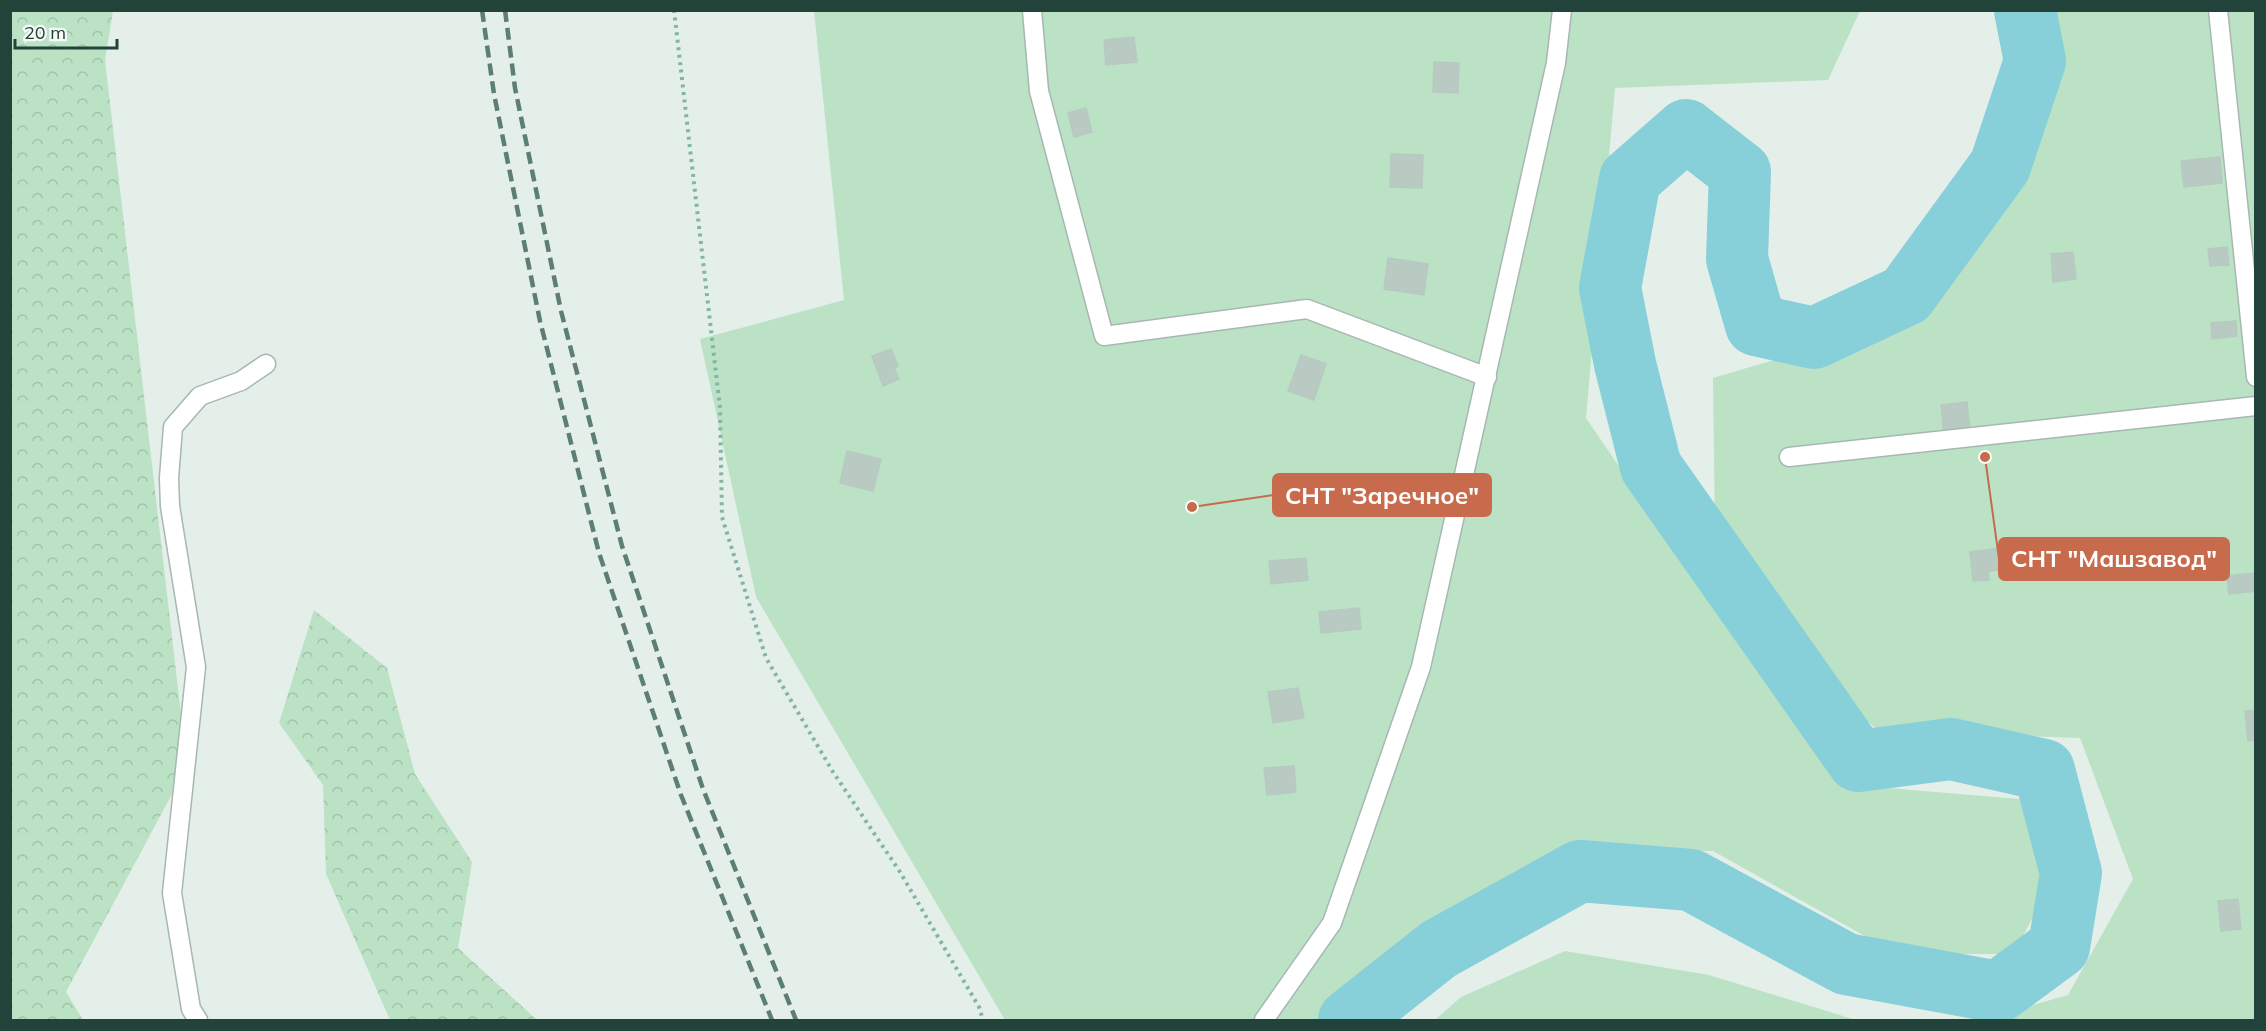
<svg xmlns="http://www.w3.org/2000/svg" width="2266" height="1031" viewBox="0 0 2266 1031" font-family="Mulish,sans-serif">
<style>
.forest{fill:url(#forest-crowns)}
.garden{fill:#bbe2c5}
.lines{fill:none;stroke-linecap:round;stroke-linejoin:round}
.river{stroke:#87cfd9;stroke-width:62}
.building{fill:#b9cac3;stroke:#b6cac1;stroke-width:1.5}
.service-casing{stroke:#a6b8b1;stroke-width:21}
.path{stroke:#82b6a4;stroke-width:4;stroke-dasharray:3 4.5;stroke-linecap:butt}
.service{stroke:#fff;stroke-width:18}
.rail{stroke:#5c7e74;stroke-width:4.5;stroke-dasharray:12 6;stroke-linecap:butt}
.leader{fill:none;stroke:#c86b4c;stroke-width:2}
.callout-dot{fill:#c86b4c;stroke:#f6fbf8;stroke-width:2}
.callout{fill:#c86b4c;stroke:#c86b4c;stroke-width:2}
.callout-label{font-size:24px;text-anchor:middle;font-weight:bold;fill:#fff}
</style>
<defs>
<pattern id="forest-crowns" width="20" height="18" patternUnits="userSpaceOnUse" patternTransform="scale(1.5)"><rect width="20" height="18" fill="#bbe2c5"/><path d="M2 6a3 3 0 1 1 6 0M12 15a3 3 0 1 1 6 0" fill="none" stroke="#a0c3aa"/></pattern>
</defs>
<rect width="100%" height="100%" fill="#e4efea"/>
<g class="forest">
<polygon points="10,11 113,11 105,60 187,766 66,992 83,1020 11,1020"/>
<polygon points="314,610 387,668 415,774 472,862 458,948 537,1020 390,1020 326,874 323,785 279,723"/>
</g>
<g class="garden">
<polygon points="814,11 1860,11 1828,80 1615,88 1586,418 1798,729 1840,784 2031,800 2053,880 2013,954 1897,954 1713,851 1578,852 1417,931 1325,1020 1005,1020 756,597 700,339 844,300"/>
<polygon points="2045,11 2255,11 2255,1020 1981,1020 2068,995 2133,879 2080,738 1879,731 1820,681 1715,535 1713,378 1914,319 2024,145"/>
<polygon points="1565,951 1709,975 1856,1020 1435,1020 1461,997"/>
</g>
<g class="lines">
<polyline class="river" points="1349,1020 1439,949 1580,871 1691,880 1846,964 1998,992 2059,947 2071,873 2044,770 1951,749 1858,761 1651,467 1625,364 1610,288 1630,179 1686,130 1740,172 1737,259 1756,325 1814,338 1906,295 2000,166 2035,61 2025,10"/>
</g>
<g class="building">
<polygon points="1134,37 1137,62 1106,65 1104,40"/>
<polygon points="1434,62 1459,63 1458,93 1433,92"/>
<polygon points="1086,108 1092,132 1074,137 1068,113"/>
<polygon points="1391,154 1423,155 1422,188 1390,187"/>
<polygon points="2220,157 2222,183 2184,187 2181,161"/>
<polygon points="2227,247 2229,265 2210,266 2208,249"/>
<polygon points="2073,252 2076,279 2053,282 2051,254"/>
<polygon points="1388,258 1428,264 1424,295 1384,289"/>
<polygon points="2236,321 2237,336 2212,339 2211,323"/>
<polygon points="891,349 898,366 894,368 899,379 883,386 872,356"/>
<polygon points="1301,355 1326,364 1314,400 1288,391"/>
<polygon points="1967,402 1970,431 1944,434 1941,405"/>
<polygon points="847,451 881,459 873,491 840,483"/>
<polygon points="2001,548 2003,570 1988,571 1989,580 1973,581 1970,552"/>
<polygon points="1306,558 1308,580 1271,584 1269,561"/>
<polygon points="2254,573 2256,591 2229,594 2227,576"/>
<polygon points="1359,608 1361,629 1321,633 1319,612"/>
<polygon points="1298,688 1304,718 1273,723 1268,692"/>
<polygon points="2256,710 2256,740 2248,741 2245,711"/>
<polygon points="1294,766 1296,792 1267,795 1264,768"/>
<polygon points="2238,899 2241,929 2221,931 2218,901"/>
</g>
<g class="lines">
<defs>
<g id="service">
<polyline points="1032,10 1039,91 1104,336 1307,309 1487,377"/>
<polyline points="2218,10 2256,377"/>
<polyline points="1789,457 2256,406"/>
<polyline points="198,1020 191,1009 172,893 196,667 170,506 169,478 173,427 200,396 241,381 266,364"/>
<polyline points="1264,1020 1332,923 1421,667 1556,63 1562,10"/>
</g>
</defs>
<use href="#service" class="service-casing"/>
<polyline class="path" points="674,10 720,408 722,517 766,658 833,772 900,872 979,1007 983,1020"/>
<use href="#service" class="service"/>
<g class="rail">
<polyline points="482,10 494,94 540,321 599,553 681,795 772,1020"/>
<polyline points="505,10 515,88 561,311 622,546 703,789 796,1020"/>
</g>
</g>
<path class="leader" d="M1192 507L1273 495M1985 457L1999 559"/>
<g class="callout-dot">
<circle cx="1192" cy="507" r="6"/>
<circle cx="1985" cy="457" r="6"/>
</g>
<g class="callout">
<rect x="1273" y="474" width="218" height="42" rx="6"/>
<rect x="1999" y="538" width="230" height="42" rx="6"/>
</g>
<g class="callout-label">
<text x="1382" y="504">СНТ "Заречное"</text>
<text x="2114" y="567">СНТ "Машзавод"</text>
</g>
<rect width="2266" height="1031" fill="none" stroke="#214339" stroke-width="24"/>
<path d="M15 39v9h102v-9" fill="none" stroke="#214339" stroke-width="3"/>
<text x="24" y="39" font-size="18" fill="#214339" stroke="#f6fbf8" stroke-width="4.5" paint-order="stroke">20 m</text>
</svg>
